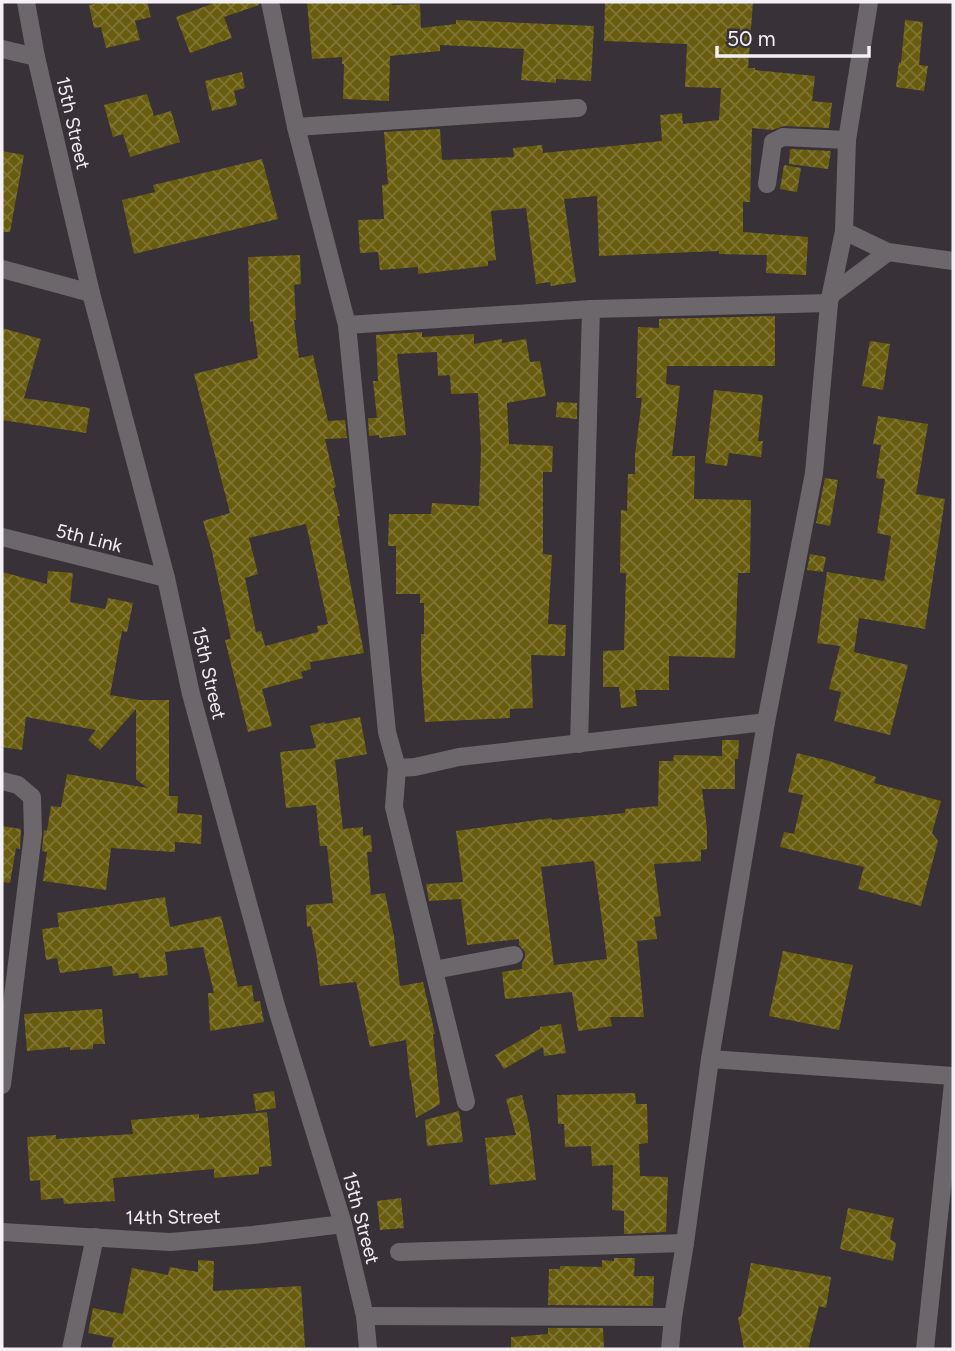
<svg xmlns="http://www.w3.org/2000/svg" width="955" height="1351" viewBox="0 0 955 1351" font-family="Figtree,sans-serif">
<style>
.building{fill:url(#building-cross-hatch);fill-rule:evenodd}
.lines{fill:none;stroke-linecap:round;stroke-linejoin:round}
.minor{stroke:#6b676a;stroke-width:18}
.labels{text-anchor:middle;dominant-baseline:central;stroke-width:6;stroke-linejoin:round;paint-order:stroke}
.street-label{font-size:19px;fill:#f5f0f5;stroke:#383137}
</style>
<defs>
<pattern id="building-cross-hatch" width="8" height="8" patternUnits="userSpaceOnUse" patternTransform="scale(1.75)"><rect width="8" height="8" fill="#685c0f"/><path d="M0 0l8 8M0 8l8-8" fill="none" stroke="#7e7433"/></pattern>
</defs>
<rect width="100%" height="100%" fill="#383137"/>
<g class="building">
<polygon points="103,2 147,2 151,17 135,21 140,40 106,48 101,27 94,28 89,5"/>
<polygon points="217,2 259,2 259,5 224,17 232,38 190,53 176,17"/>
<polygon points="307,2 391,2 392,5 420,4 421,28 456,24 456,20 594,26 591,81 556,79 556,83 521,80 524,49 440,45 440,51 390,56 389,101 343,99 344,64 342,64 342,57 312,59"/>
<polygon points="605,2 753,2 748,68 755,68 755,70 815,76 812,101 832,103 829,128 784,126 772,130 752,128 750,202 743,202 743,232 808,237 806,275 766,273 767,255 719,254 719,251 599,256 597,196 564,199 576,282 551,286 550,282 536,284 526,208 491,211 496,260 488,261 488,266 418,274 418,267 380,270 378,252 360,253 358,220 384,219 382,185 388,184 384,132 440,129 442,160 514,157 513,148 542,145 543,153 662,141 660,115 682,113 683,124 719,120 721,88 685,87 687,44 604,41"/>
<polygon points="905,20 923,22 919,65 928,66 924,91 896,87 899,62 901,63"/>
<polygon points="242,72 245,88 234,91 237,105 212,111 205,81"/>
<polygon points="147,94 154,116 171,111 180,142 130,157 123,134 113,137 104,105"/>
<polygon points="790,149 831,151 828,169 789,164"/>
<polygon points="2,151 24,155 10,232 2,232"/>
<polygon points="262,159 278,219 134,254 122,200 155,192 153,185"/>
<polygon points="784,165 801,168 797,192 780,189"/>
<path d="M300,255L301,284L294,285L296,320H294L299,358L313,355L328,421L345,420L347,438L325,439L336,487L333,488L340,516H337L364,653L310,662L311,669L301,672L303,678L262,689L272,726L248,732L225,640L231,639L212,552L203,521L230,513L194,374L258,358L253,321L250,322L248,257ZM306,524L328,624L317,626L318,632L265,646L261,631L256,632L245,578L258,574L249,538Z"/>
<polygon points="775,316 775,366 667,366 666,384 680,386 672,456 695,456 694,499 751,500 750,573 738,573 735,658 669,656 669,690 635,690 637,706 621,708 619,687 603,687 603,651 624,650 626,573 620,573 621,510 627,511 628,474 635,474 635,455 642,398 636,398 638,327 659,328 659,319"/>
<polygon points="2,328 41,339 24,398 90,408 86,433 2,420"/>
<polygon points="422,332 422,337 474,334 474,344 502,339 502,343 526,339 530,362 540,361 546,396 507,403 509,444 553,446 552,472 543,472 543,554 552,555 548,624 566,625 565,656 531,655 533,708 510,709 510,718 425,722 421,667 421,634 424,634 424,603 420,603 420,594 396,594 396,546 388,546 389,514 431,514 432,503 479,506 481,450 478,393 451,394 450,375 438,376 437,352 397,354 406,435 379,438 379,435 369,436 368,418 377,418 373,381 378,381 376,335"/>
<polygon points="870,341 890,344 883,390 862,386"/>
<polygon points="714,390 763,395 758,441 763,441 761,457 729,453 727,466 705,463"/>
<polygon points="557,402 577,403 577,419 556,417"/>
<polygon points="878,416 928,424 916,494 945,499 925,629 859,618 854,652 908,665 890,735 834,721 841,692 829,689 840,646 817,643 827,572 884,581 891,536 877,533 885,479 876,478 881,445 873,444"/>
<polygon points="825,478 838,480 830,526 816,523"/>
<polygon points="810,554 826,557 823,572 807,570"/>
<polygon points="48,571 73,573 70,602 105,609 108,598 133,603 127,632 122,631 110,695 140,700 169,700 169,796 178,796 177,813 202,815 201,844 175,842 175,852 111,848 106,890 43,881 47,852 42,851 44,830 47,831 51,806 61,807 67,774 147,788 136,779 136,709 100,750 88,740 96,730 26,717 22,750 2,747 2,572 47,584"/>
<polygon points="360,717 367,754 335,760 343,829 363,827 363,836 371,835 372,852 367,852 371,895 385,893 394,936 400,986 423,982 435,1034 433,1034 440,1104 416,1118 411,1080 410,1080 406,1040 370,1047 356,982 320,986 317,959 311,926 307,927 306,905 333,903 327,846 320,846 316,805 286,808 280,752 316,748 310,726 325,722 325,724"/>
<path d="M722,740H739L738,759H735V789H702L707,829V849L701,850V861L654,864L661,916L654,917L657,939L637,941L644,1017H610L612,1026L578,1031L572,992L505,999L502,972L522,969V963L525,958V952L519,945V939L467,945L461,899L429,901L426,884L463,882L456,831L551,818L552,820L625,813V809L658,806L659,761H673L674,755L722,756ZM594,861L607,959L554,965L541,867Z"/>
<polygon points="797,753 829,761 876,777 874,783 941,801 932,833 938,841 921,906 858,889 864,867 780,847 784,832 794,834 803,795 788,792"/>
<polygon points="2,826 21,829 20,849 16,848 10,883 2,882"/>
<polygon points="165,897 170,927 221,916 238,987 252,985 254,1002 260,1001 264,1022 210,1031 208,993 214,993 203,947 165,952 168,975 139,978 138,973 113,976 112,966 60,973 57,958 46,960 42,929 59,927 57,913"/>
<polygon points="783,951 853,965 839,1030 769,1016"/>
<polygon points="102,1009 105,1044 93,1044 93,1049 70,1050 70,1047 27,1051 24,1014"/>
<polygon points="561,1024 566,1053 544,1056 543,1047 504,1069 495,1055 540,1029 540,1027"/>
<polygon points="274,1091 276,1108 256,1111 253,1094"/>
<polygon points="635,1093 636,1104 647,1104 648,1143 639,1144 640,1176 668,1177 666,1232 624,1234 624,1211 612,1210 613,1165 592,1166 591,1146 565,1147 564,1124 558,1124 557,1095"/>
<polygon points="522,1095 530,1128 536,1180 490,1185 485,1138 516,1135 506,1099"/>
<polygon points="459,1111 463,1142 427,1146 425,1120"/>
<polygon points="267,1112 272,1166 259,1167 259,1174 214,1178 214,1169 113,1178 115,1201 64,1204 63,1198 41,1200 40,1180 30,1181 27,1137 56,1135 56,1139 133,1134 131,1120 199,1114 199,1118"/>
<polygon points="401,1198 404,1228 380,1230 377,1201"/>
<polygon points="848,1208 894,1218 890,1239 896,1243 893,1261 840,1249"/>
<polygon points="614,1258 635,1258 634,1276 654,1276 653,1306 548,1305 549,1269 560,1269 560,1266 602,1267 602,1260 614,1261"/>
<polygon points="198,1260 214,1261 213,1291 301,1286 305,1347 282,1349 227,1349 227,1347 194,1349 111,1349 114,1338 88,1333 93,1308 123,1314 132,1268 168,1275 170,1267 198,1272"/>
<polygon points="751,1263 831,1277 826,1308 819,1306 808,1349 744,1349 738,1317 741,1316"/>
<polygon points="548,1328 603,1328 604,1349 511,1349 511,1337 548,1334"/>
</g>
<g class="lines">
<g class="minor">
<polyline points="26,2 36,57 91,293 166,578 191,694 276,1006 343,1224 365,1316 368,1349"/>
<polyline points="270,2 296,127 347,325 387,732 397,768 415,767 459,757 766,722"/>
<polyline points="2,49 36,57"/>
<polyline points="296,127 578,108"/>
<polyline points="767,184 773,142 783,137 847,140"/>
<polyline points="844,231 888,252 953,261"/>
<polyline points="2,269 91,293"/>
<polyline points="832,294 888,252"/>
<polyline points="347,325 591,309 829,303"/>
<polyline points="2,537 166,578"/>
<polyline points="579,744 591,309"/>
<polyline points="397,768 394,807 466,1102"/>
<polyline points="2,781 18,785 32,797 33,834 2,1085"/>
<polyline points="434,970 514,955"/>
<polyline points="710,1059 953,1076"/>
<polyline points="2,1232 170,1242 253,1235 343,1224"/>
<polyline points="399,1252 685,1243"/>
<polyline points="365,1316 673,1317"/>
<polyline points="71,1349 95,1237"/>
<polyline points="670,1349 673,1317 685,1243 710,1059 766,722 814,473 829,303 844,231 847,140 869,2"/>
<polyline points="925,1349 953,1083"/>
</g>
</g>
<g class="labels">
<g class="street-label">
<text transform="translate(73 123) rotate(77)">15th Street</text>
<text transform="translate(89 538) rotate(14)">5th Link</text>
<text transform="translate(209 673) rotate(77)">15th Street</text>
<text transform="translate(173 1217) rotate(-1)">14th Street</text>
<text transform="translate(361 1218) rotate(75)">15th Street</text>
</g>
</g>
<rect width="955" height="1351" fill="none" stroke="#f5f0f5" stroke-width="7"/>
<path d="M717 46v10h152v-10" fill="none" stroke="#f5f0f5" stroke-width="3.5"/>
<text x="727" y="46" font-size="21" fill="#f5f0f5" stroke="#383137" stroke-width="5" paint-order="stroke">50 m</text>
</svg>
